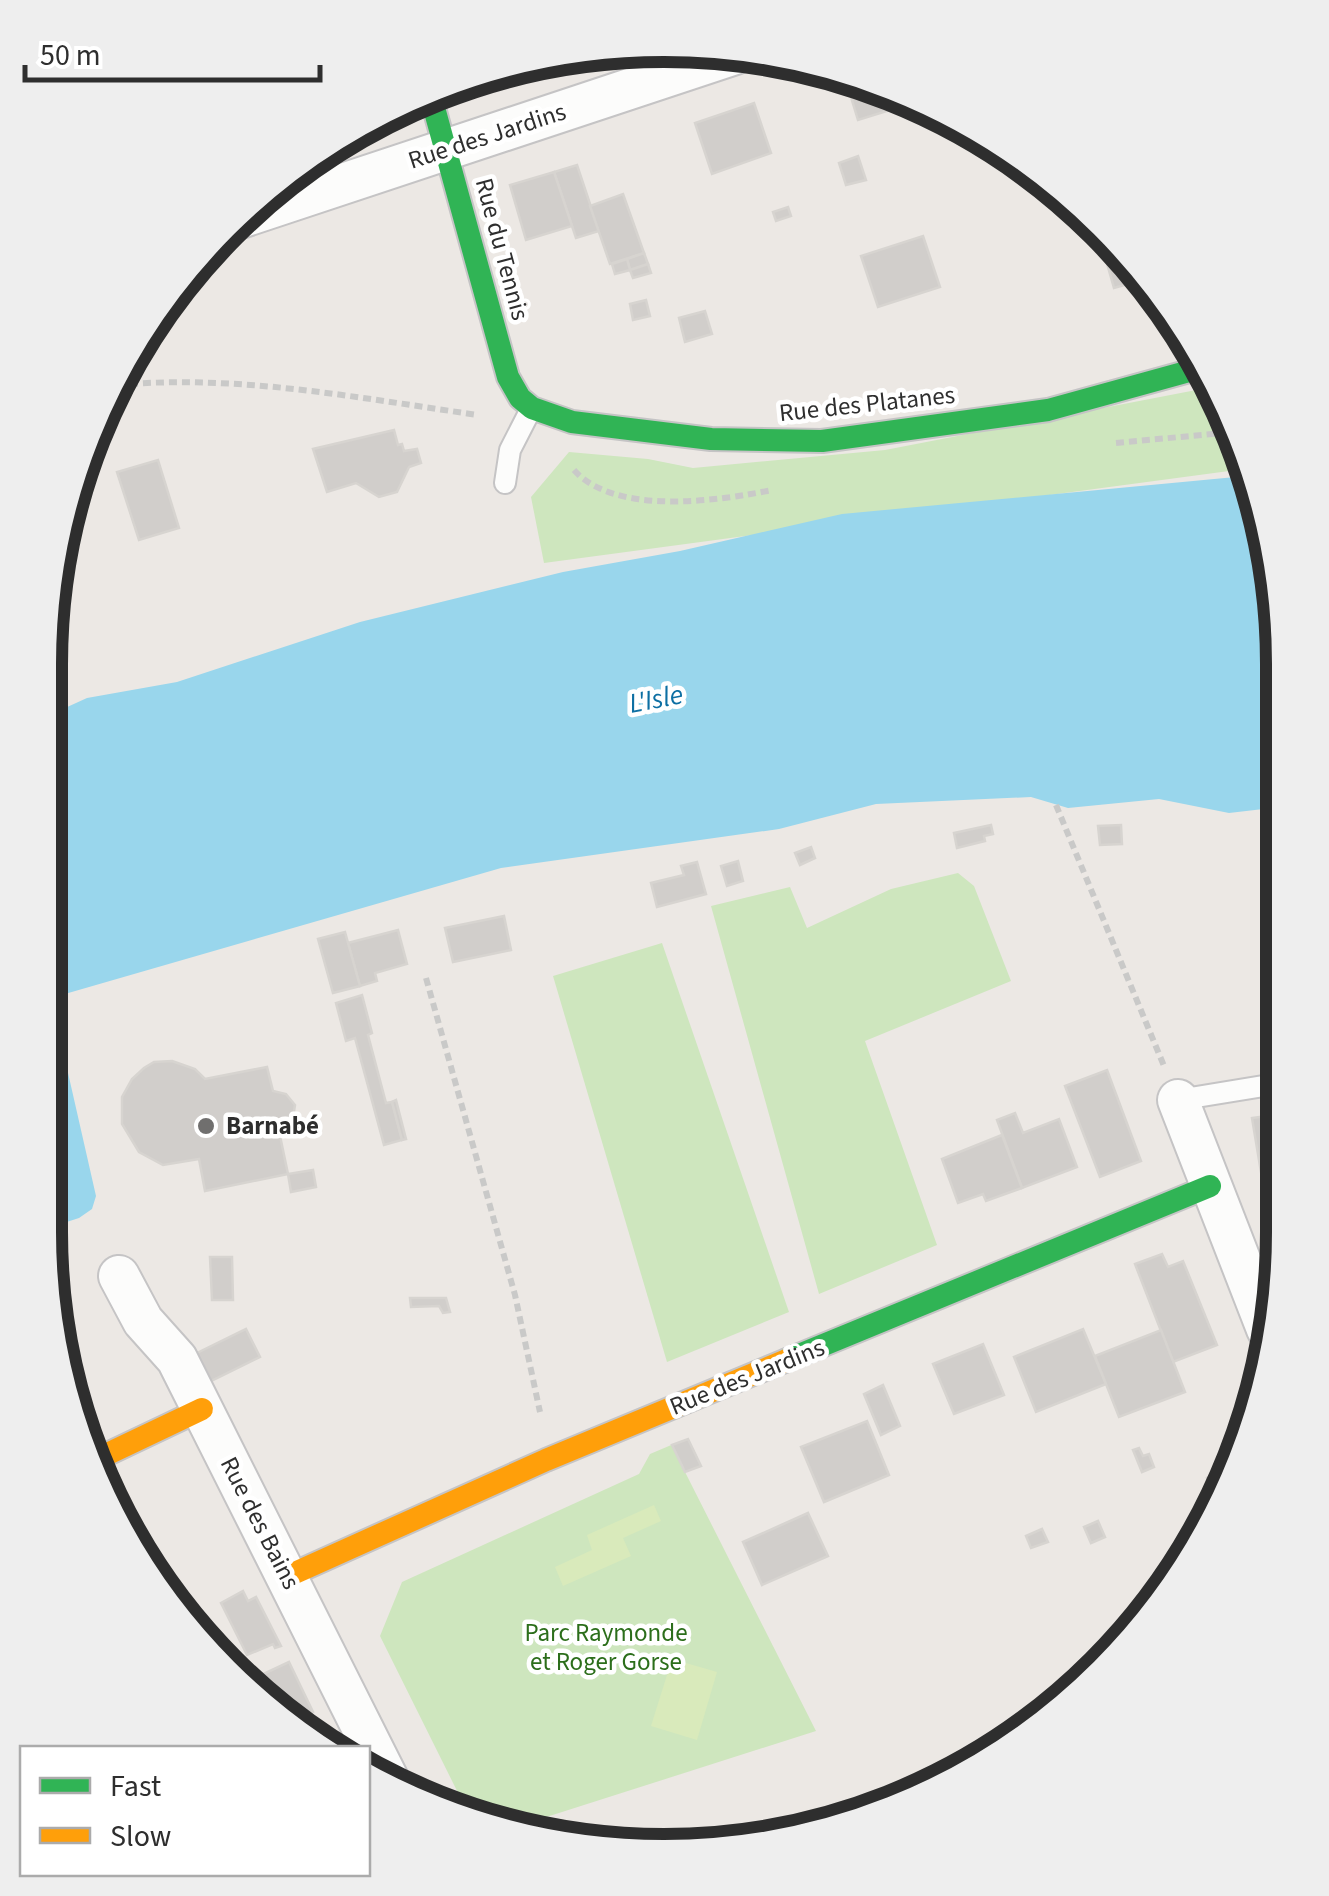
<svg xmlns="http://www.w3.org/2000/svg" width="1329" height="1896" viewBox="0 0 1329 1896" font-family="'Source Sans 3',sans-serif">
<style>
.green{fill:#cee6be}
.pitch{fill:#d9eabb}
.water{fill:#99d6ec}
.building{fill:#d1cecb;stroke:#d7d4d0;stroke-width:2.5}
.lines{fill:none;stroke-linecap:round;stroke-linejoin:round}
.lane-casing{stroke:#c5c4c5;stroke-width:24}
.street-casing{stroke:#c5c4c5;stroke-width:44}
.fast-casing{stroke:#c5c4c5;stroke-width:26}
.slow-casing{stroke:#c5c4c5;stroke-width:26}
.path{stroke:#c9c9c8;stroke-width:6;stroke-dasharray:8 5;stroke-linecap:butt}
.lane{stroke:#fcfcfb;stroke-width:20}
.street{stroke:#fcfcfb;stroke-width:40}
.fast{stroke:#30b455;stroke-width:22}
.slow{stroke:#ff9f0a;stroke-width:22}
.poi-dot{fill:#706f6e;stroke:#fff;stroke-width:4}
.labels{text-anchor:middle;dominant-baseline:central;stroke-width:9;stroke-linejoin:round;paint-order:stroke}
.street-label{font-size:25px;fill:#2e2e2e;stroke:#fff}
.poi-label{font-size:25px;font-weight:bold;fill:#2e2e2e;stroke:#fff;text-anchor:start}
.park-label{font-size:25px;fill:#2c6e1b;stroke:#fff}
.water-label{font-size:28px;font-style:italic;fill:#0d6fa3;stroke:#fff}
.rim{fill:none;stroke:#2e2e2e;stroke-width:12}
</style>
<rect width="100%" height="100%" fill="#ece8e4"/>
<g class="green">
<polygon points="1217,386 1244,469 544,563 531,497 569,452 648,459 693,468 885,450"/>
<polygon points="958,873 974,886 1011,981 865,1041 937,1245 819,1294 711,906 790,887 807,928 891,889"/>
<polygon points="662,943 789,1312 667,1362 553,976"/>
<polygon points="676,1443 685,1472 816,1731 515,1827 469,1815 380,1636 402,1582 639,1474 650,1454"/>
</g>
<g class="pitch">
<polygon points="654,1505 661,1521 623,1538 631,1556 563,1586 555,1567 592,1550 587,1535"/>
<polygon points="672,1659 717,1672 697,1740 651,1726"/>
</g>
<polygon class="water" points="1246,476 1279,583 1280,807 1229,813 1159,799 1068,808 1031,797 876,804 779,829 501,868 51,998 96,1196 92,1209 79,1218 45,1229 54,713 87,698 177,682 360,622 563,572 680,551 842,514"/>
<g class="building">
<polygon points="847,84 897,98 900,107 858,120"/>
<polygon points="754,103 771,153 712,174 695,123"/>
<polygon points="858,156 866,180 846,185 839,163"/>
<polygon points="577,165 599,231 576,238 554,172"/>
<polygon points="554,172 572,226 526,240 510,185"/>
<polygon points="623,194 644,253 610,264 590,206"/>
<polygon points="788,207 791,216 776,221 773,212"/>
<polygon points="923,236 940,287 878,307 861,256"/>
<polygon points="1105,237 1130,256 1146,279 1114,288 1100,239"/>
<polygon points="644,253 648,264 630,270 627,259"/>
<polygon points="627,259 630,270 615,274 612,264"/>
<polygon points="648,264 651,273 633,278 630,270"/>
<polygon points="646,300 650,316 633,320 630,304"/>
<polygon points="705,311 712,334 685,342 679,318"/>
<polygon points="394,430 398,445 402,444 404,451 417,449 421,463 409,467 397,492 379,497 356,483 327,492 313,449"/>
<polygon points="158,460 179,528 139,540 117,472"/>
<polygon points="991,825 993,834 984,836 985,841 957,848 954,833"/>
<polygon points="1121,825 1122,844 1100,845 1098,826"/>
<polygon points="811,847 815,858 800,865 795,853"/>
<polygon points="738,861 743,881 727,886 721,866"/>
<polygon points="697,862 706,894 657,907 651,883 684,875 681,866"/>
<polygon points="504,916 511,950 453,962 445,928"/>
<polygon points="398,930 407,964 375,973 377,981 360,986 348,943"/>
<polygon points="345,932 360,986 333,993 318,939"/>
<polygon points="362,995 372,1033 368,1035 386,1103 392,1102 402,1140 384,1145 355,1038 346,1041 336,1003"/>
<polygon points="172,1061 195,1069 205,1079 267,1067 273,1091 286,1094 295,1105 292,1124 279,1131 288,1174 205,1191 199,1159 163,1165 139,1152 122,1124 122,1097 132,1079 144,1068 154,1062"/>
<polygon points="1107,1070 1141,1161 1100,1177 1065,1086"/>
<polygon points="396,1100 406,1139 402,1140 392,1102"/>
<polygon points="1015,1113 1023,1133 1059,1119 1077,1167 1022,1188 997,1120"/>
<polygon points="1282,1114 1282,1175 1262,1178 1252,1118"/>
<polygon points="1002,1135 1022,1188 986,1201 983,1194 958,1203 942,1159"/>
<polygon points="313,1170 316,1187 291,1192 288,1174"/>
<polygon points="1282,1175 1282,1236 1271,1238 1262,1178"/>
<polygon points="1162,1254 1168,1267 1183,1261 1217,1345 1173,1362 1135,1264"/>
<polygon points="210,1257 232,1257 233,1300 212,1300"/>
<polygon points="410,1298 446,1298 450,1312 443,1313 439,1306 411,1307"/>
<polygon points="246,1329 260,1357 211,1381 197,1353"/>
<polygon points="1083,1329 1106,1384 1036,1412 1014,1357"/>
<polygon points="1161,1330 1185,1392 1119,1417 1095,1356"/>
<polygon points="983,1344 1004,1395 954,1414 933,1364"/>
<polygon points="883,1385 900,1426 881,1435 864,1394"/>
<polygon points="867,1421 889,1475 824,1502 801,1447"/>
<polygon points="688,1439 701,1466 685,1472 672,1445"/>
<polygon points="1139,1448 1143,1456 1149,1454 1154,1467 1142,1472 1133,1450"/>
<polygon points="1230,1468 1220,1505 1219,1507 1207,1478"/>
<polygon points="808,1513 828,1556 762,1585 743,1542"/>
<polygon points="1098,1521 1105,1537 1091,1543 1084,1527"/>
<polygon points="1042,1529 1048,1542 1031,1548 1026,1536"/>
<polygon points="243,1591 248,1601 256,1597 281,1646 275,1648 273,1644 247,1655 221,1603"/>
<polygon points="289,1662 313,1712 294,1721 256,1698 244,1683"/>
<polygon points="1034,1722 1034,1723 1002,1745 999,1737"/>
<polygon points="848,1803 854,1816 822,1826 818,1818"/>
<polygon points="544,1821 549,1836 521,1829"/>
</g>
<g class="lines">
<defs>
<g id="lane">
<polyline points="505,483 510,450 531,409"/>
<polyline points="1178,1100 1282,1083"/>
</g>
<g id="street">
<polyline points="240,218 735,54"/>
<polyline points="1178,1100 1267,1329"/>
<polyline points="119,1276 143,1321 177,1359 388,1779"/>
</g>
<g id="fast">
<polyline points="431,97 508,377 520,398 532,408 572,422 711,439 822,441 1048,410 1204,367"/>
<polyline points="787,1360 1210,1186"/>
</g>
<g id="slow">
<polyline points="97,1459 202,1409"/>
<polyline points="288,1576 546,1460 787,1360"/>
</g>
</defs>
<use href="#lane" class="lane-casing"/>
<use href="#street" class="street-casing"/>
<use href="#fast" class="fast-casing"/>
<use href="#slow" class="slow-casing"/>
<g class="path">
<path d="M117,385C239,374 358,398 478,415"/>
<polyline points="1116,443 1233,432"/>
<path d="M574,470C615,516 718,501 772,490"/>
<polyline points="1056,805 1164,1066"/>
<polyline points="426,978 515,1295 540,1412"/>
</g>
<use href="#lane" class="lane"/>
<use href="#street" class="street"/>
<use href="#fast" class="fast"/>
<use href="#slow" class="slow"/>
</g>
<circle class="poi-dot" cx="206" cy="1126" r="10"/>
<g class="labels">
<g class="street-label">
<text transform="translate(487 136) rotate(-18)">Rue des Jardins</text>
<text transform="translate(502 249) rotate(75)">Rue du Tennis</text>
<text transform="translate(867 404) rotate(-6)">Rue des Platanes</text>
<text transform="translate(747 1377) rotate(-22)">Rue des Jardins</text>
<text transform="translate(260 1523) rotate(63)">Rue des Bains</text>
</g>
<g class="poi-label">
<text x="226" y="1126">Barnabé</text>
</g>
<g class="park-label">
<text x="606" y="1633">Parc Raymonde<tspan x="606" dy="29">et Roger Gorse</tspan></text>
</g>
<g class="water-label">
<text transform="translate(656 699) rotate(-11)">L'Isle</text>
</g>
</g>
<path d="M0 0H1329V1896H0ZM664 62H664A602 602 0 0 1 1266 664V1232A602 602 0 0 1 664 1834H664A602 602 0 0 1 62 1232V664A602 602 0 0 1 664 62Z" fill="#eee" fill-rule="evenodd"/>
<path class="rim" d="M664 62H664A602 602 0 0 1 1266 664V1232A602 602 0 0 1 664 1834H664A602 602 0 0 1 62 1232V664A602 602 0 0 1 664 62Z"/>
<rect x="20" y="1746" width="350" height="130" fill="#ffffff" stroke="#ababab" stroke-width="2.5"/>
<rect x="40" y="1778" width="50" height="15" fill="#30b455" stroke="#ababab" stroke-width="2.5"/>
<text x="110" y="1796" font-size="30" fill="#2e2e2e">Fast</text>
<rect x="40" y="1828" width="50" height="15" fill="#ff9f0a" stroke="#ababab" stroke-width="2.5"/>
<text x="110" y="1846" font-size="30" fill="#2e2e2e">Slow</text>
<path d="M25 65v15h295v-15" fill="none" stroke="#2e2e2e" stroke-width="5"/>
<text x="40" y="65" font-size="30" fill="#2e2e2e" stroke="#ffffff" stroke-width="8" paint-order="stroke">50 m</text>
</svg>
